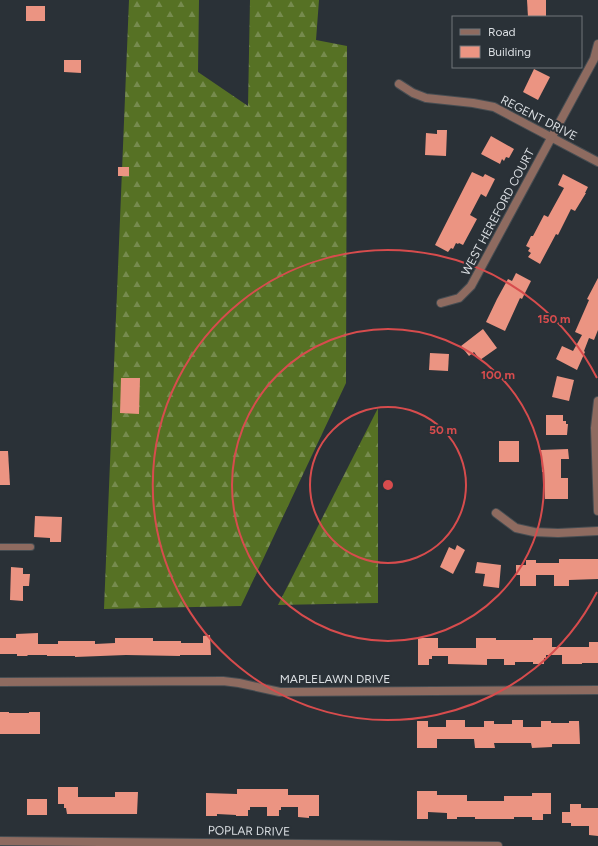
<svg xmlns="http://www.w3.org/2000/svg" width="598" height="846" viewBox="0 0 598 846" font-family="Figtree,sans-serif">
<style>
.forest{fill:url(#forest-firs)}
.building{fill:#eb9482}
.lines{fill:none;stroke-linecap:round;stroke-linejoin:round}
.service-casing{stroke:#464d52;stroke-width:8}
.minor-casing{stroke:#464d52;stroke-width:10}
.service{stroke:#8e6b60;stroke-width:6}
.minor{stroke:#8e6b60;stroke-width:8}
.ring{fill:none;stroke:#d74c4d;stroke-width:2}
.labels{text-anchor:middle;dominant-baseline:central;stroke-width:4;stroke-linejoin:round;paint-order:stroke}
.street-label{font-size:12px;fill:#dadee2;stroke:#2a3137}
.centre{fill:#d74c4d;stroke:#2a3137;stroke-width:2}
.ring-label{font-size:12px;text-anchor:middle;font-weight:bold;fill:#d74c4d;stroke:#2a3137;stroke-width:4;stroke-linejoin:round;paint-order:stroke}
</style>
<defs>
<pattern id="forest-firs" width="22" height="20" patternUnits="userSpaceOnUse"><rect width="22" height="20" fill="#567124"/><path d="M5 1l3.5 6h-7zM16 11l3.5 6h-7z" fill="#768b4e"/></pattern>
</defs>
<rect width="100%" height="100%" fill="#2a3137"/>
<g class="forest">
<polygon points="129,0 199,0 198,72 248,106 250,0 319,0 316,40 347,46 346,383 241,606 104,609"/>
<polygon points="378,408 378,603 278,605"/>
</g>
<g class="building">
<polygon points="527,0 546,0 546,17 528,17"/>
<rect x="26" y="6" width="19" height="15"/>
<polygon points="64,60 81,60 81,73 64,72"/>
<polygon points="534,69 550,77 538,100 523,92"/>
<polygon points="437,130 447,130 446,156 425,155 426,133 437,134"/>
<polygon points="491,136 514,149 509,158 506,157 504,161 502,159 500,164 481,154"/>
<rect x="118" y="167" width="11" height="9"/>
<polygon points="472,172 483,177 485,174 495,179 486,197 481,194 470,215 477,219 463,245 459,243 458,244 456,243 453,249 451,248 448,252 435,245"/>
<polygon points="563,174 588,187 585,193 586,193 575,211 571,209 558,235 556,234 540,264 528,257 531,253 528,251 530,248 526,246 531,236 533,236 544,215 548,217 564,188 558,185"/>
<polygon points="516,273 531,281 522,299 520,298 505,331 486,322 497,299 508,279 512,281"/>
<polygon points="598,278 598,330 594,340 589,338 584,351 585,352 577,370 556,359 562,346 573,351 582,335 575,332 589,300 587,299"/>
<polygon points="483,329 497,348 480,360 474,352 469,356 461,346"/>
<polygon points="430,353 449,354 448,371 429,370"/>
<polygon points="557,376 574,380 569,401 552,397"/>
<polygon points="121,378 140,378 139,414 120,413"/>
<polygon points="546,415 563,415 563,421 566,421 566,424 568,424 567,435 546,435"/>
<rect x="499" y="441" width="20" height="21"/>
<polygon points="568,449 569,459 561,459 561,478 568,478 568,499 545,499 544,472 542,472 541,450"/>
<polygon points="0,451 8,451 10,485 0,485"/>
<polygon points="35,516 62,517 61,542 50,542 50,538 34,537"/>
<polygon points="457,545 465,550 453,574 440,567 449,547 455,550"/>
<polygon points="559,559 598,559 598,579 569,580 569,586 554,586 554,575 536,575 536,586 520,586 520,575 516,575 516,565 526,565 526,560 536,560 536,563 559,563"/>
<polygon points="477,562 501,565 499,588 483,586 485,574 475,573"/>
<polygon points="11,567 23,568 23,574 30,574 29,586 23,586 23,601 10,600"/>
<polygon points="38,633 38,644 58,644 58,641 95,641 95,644 115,643 115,638 153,638 153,641 181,641 181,643 203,643 203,636 210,635 211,655 180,655 180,656 126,655 75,657 75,656 47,656 47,655 27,655 28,656 17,656 17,654 0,654 0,638 16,638 16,634"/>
<polygon points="418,638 438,638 438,648 476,648 476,638 496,638 496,640 533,640 533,638 552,638 552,647 589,647 589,642 598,642 598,663 582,663 582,664 562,664 562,655 546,655 546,658 544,658 544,664 533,664 533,662 515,662 515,665 504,665 504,659 487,659 487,665 448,664 448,656 432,656 432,659 429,659 429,665 418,665"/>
<polygon points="0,712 9,712 9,713 29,713 29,712 40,712 40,734 0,734"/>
<polygon points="446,720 465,720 465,727 484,727 484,721 494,721 494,724 512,724 512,720 523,720 523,727 541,727 541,721 551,721 551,723 569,723 569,721 579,721 580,744 552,744 552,747 532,748 531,743 494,743 495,748 475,748 474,739 437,739 437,748 417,748 417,721 428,721 428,727 446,727"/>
<polygon points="58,787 78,787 78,797 115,797 115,792 138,792 137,814 67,814 66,808 64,808 64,804 58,804"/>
<polygon points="237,789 288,789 288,795 319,795 319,816 309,816 309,818 298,817 298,807 281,807 281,810 279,810 279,816 267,816 267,807 250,807 250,810 248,810 248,816 236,816 236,815 217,814 217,816 206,816 206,793 237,794"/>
<polygon points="417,791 437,791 437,795 467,795 467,801 504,801 504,796 532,796 532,793 551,793 551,814 543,814 543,820 532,820 532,817 514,817 514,819 475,819 475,817 457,817 457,819 447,819 447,813 428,812 428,819 417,819"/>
<rect x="27" y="799" width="20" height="16"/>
<polygon points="570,804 581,804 581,808 598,808 598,836 589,835 589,826 571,826 571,823 562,823 562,812 570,812"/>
</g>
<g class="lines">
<defs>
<polyline id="service" points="0,547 31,547"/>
<g id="minor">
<polyline points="399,84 413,93 426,98 473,103 494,107 598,162"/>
<polyline points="441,303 459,298 471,286 594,59 598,44"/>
<polyline points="598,401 595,428 598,511"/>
<polyline points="496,513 516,528 534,532 558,533 598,531"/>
<polyline points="0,682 223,681 239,683 280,692 598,690"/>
<polyline points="0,841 498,846"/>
</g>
</defs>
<use href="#service" class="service-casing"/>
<use href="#minor" class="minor-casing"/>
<use href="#service" class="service"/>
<use href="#minor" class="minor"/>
</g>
<g class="ring">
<circle cx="388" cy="485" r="78"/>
<circle cx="388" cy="485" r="156"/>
<path d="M597 592A235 235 0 1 1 597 378"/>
</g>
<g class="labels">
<g class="street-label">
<text transform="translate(539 118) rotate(27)">REGENT DRIVE</text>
<text transform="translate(498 212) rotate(-62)">WEST HEREFORD COURT</text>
<text x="335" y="679">MAPLELAWN DRIVE</text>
<text transform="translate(249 831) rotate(1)">POPLAR DRIVE</text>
</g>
</g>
<circle cx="388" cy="485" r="6" class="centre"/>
<g class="ring-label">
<text x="554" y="323">150 m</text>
<text x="498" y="379">100 m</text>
<text x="443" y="434">50 m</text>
</g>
<rect x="452" y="16" width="130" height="52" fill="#2a3137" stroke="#70767b"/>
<rect x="460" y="29" width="20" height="6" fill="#8e6b60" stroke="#70767b"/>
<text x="488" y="36" font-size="12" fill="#dadee2">Road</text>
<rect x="460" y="46" width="20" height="12" fill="#eb9482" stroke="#70767b"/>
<text x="488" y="56" font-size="12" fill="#dadee2">Building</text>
</svg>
